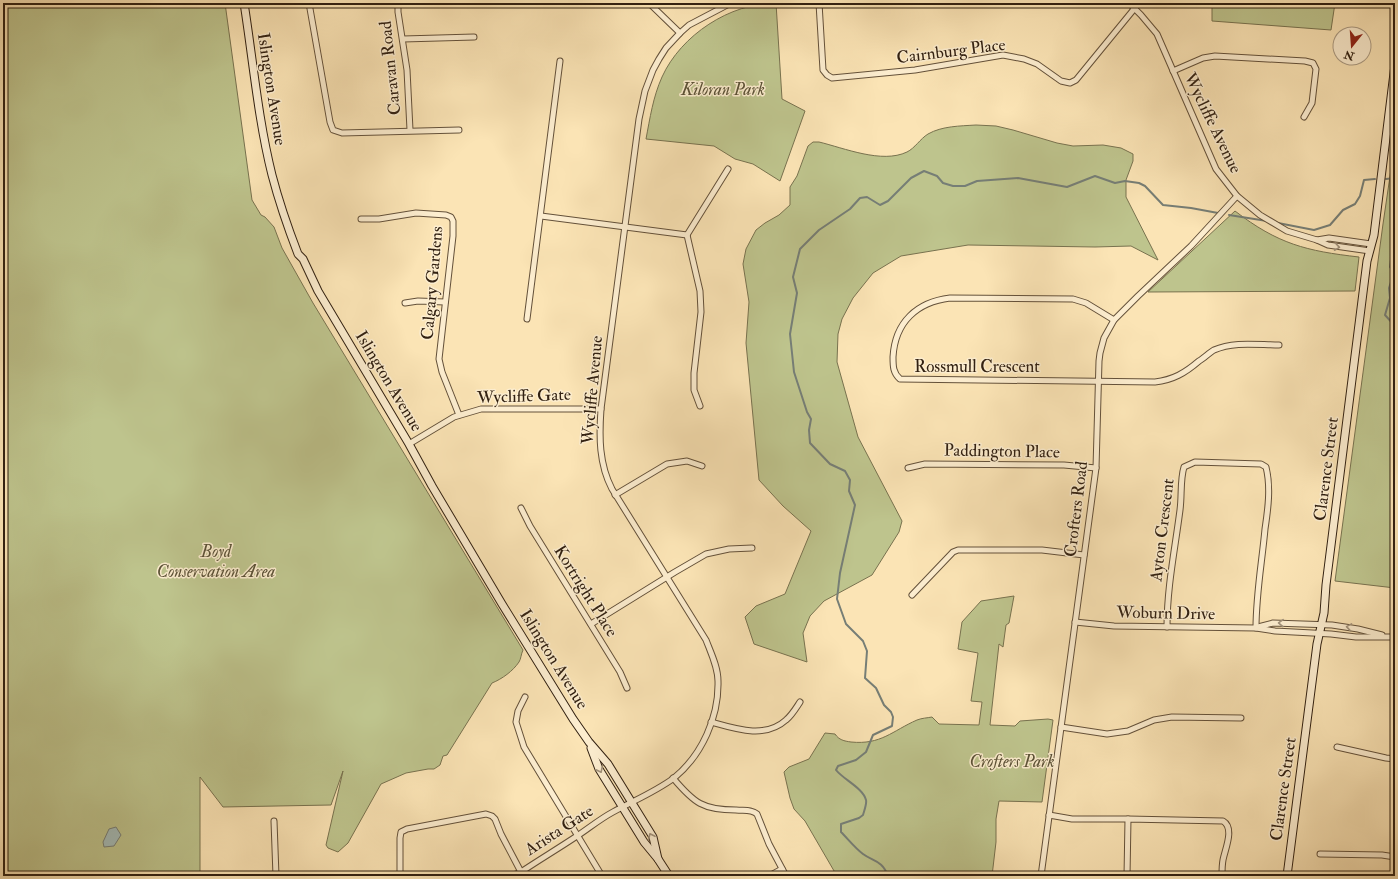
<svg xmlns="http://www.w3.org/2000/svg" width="1398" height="879" viewBox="0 0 1398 879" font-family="'IM FELL Double Pica',serif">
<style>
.green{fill:#bec48d;stroke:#78724f}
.water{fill:#a4bcb9;stroke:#767e76}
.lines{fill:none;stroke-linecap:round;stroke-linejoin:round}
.stream{stroke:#767e76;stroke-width:2}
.street-casing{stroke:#64513a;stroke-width:7}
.secondary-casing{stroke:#312011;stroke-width:9}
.street{stroke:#fcedcf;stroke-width:5}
.secondary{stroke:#fcedcf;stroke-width:7}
.oneway{stroke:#a1917a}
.labels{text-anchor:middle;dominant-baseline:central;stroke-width:3;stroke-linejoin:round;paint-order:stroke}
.street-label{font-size:17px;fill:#312011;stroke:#fcedcf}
.park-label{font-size:17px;font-style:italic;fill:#5b5136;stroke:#fcedcf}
</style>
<rect width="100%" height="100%" fill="#fbe4b5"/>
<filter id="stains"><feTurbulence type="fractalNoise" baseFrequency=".005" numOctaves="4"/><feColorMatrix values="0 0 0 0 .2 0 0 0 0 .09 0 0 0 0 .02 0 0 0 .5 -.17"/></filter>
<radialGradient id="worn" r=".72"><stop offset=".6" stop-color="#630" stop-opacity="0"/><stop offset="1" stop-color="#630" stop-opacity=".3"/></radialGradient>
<g class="green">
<path d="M3,3H225L252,200L261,215L265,217L274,227L282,248L313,303L523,650C521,654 521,659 519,662C513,671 502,679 492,683L447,755L443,756L440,765L434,769H428L406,773L381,784L348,843L338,852L328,848L326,845L343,771L331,805L223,807L200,777V876H3Z"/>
<path d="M776,3L782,99L805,111L780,181L753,164L735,159L714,146L646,139C650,118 653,97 662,77C681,35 730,3 776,3Z"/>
<polygon points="1212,3 1335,3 1331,30 1212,21"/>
<path d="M976,125L996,126L1013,130L1057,143L1073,146L1103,145L1121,148L1133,154V161L1126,180V197L1158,260L1131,246L1095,247L968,245L901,256L873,273L853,298L842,319L838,334L837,362L858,437L902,521L899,532L872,575L824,601L810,616L803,633L807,662L754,644L745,617L756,606L785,594L811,531L783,506L759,480L746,343L749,302L743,264L746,249L756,230L765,223L779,215L790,205V187L797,176L808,146L813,142H819C844,148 882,164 907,152C915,148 920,139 928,134C942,126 960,126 976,125Z"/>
<polygon points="1395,142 1395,588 1335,581 1383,224"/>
<path d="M1235,211C1278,244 1306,251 1359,257L1355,291L1148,292Z"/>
<path d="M1014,596L1009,623L1006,625L1003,647L999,644L990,725L1015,726L1020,721L1048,719L1053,720L1042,802L999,801L996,819V842L992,876H837L805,821L794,809L790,798L784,772L789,767L809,759L825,733L835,734C839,740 844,741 851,742C881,745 892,731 917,720C922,718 927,718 932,717L939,724L979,725L982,702L971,701L978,653L958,649L962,622L981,601Z"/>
</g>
<polygon class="water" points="116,827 121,835 114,846 104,847 103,842 109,829"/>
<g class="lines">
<g class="stream">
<polyline points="1386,179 1395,178"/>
<polyline points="1229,215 1267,221"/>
<polyline points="1278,223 1314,230 1330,225 1343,210 1355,204 1360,196 1364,180 1375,179"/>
<polyline points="1395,240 1395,239"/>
<polyline points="1393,245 1390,267 1394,273 1389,288 1390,298 1385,315 1395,326"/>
<path d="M888,876C882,860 874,862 863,854C855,848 848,839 841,832V824L859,818L863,815C864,811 867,804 866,800C863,788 844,780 836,770L838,766L856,760L866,752L873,735L892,726L893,717L891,712L884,705L876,688L865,678L867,651L863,641L846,624L837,599L840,573L855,505L849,491L850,480L845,471L830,464L810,443L809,430L811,419L807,412L794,372L790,334L797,293L793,277L800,249L819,230L850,209L860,198L867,197L880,205L888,201L911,178L924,171L937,176L943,183L953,186H965L977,181L1018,178L1067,187L1095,176L1115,183L1125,181L1139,183L1145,186L1163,205L1191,208L1218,213"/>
</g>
<defs>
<g id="street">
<polyline points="309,3 330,122 333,130 342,133 459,130"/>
<polyline points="398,3 398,12 407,70 410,130"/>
<polyline points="649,3 680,33"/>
<polyline points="819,3 823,70 827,75 832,78 915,70 1003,55 1024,59 1037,64 1061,81 1070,83 1076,80 1139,3"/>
<polyline points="1129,3 1141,15 1157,34 1216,169 1237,196 1260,215 1287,231 1317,240 1328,245 1370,251"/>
<polyline points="403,39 474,37"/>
<polyline points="1173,71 1203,58 1215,56 1305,61 1313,63 1316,69 1312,103 1304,117"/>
<polyline points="541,216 687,235"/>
<polyline points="361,219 379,219 416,213 446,215 451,217 453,221 453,236 439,359 442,372 459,415"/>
<polyline points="687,235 700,291 701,312 694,373 694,390 700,406"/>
<polyline points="687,235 728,169"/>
<polyline points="1317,240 1329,238 1371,244"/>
<polyline points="405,303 418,301 445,302"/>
<polyline points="527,319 560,61"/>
<path d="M1114,320L1086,303L1073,299L950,298C917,302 895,322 893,357C893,366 893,373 900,379L1155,382C1173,380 1185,373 1199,361C1204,358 1209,353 1214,350C1234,341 1258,345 1279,345"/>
<polyline points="409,444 454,417 481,409 601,409"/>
<polyline points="908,468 925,464 1064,465 1096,468"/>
<polyline points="615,495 667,464 687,461 702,466"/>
<polyline points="521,508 530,526 620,672 627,688"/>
<polyline points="912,595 953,552 958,550 1042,550 1084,555"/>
<polyline points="1075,622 1114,626 1256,628 1275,631 1331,634 1356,637 1392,637"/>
<polyline points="591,624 675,572 706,554 729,549 752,548"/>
<path d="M1167,627C1167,587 1175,549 1180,510C1182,495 1180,480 1184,467L1195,462L1261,464L1266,467C1271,487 1268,509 1265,529C1262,562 1256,594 1256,628"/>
<polyline points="1258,627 1273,623 1332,625 1358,629 1382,635"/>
<polyline points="525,697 518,711 516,722 524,747 602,876"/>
<path d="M711,722C736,729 765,739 786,720C792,715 796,708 800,702"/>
<polyline points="1061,727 1107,734 1128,731 1154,720 1172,717 1241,718"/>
<polyline points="1337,747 1386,758 1395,759"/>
<path d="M673,778C694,803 703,810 736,810C744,811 751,809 757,814L769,844L786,876"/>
<polyline points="1049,815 1072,819 1128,819"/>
<polyline points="274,821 276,876"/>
<polyline points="1320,854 1382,855 1395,857"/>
<polyline points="400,876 400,838 401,832 407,829 486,814 492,816 495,819 501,834 521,872"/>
<path d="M511,876L521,872C539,860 559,848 577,836C589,828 600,819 613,812C633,801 655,792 674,778C702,755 719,717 718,681C718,667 711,653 706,640L612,489C599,464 599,437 601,409L639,119L645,91L653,70L659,59L666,48L680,33L689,25L731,3"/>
<polyline points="769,876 782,869"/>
<polyline points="1041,876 1096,468 1099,361 1100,353 1104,338 1114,320 1138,296 1191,246 1237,196"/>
<path d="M1127,876L1128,819L1223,821C1235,828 1225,849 1223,860C1222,865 1222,871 1222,876"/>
</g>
<g id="secondary">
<path d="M244,3C253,60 258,119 272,175C279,202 288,228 298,254L303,259L318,291L409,444L432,486L502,604L573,719L589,742L608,764L653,837L658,859"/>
<polyline points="591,748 599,769 644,842 658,859 669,876"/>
<polyline points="1287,876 1317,644 1324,613 1326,585 1367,261 1374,235 1395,65"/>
</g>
</defs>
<use href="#street" class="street-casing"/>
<use href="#secondary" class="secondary-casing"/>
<use href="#street" class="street"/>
<use href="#secondary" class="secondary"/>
</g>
<defs><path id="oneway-chevron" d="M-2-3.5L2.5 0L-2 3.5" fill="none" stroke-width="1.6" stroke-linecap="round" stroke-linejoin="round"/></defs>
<g class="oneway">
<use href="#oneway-chevron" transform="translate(1337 247) rotate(8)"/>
<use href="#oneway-chevron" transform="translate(1281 623) rotate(-178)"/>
<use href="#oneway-chevron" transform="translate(1349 627) rotate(-171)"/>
<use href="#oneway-chevron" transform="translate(600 770) rotate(64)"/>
<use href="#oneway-chevron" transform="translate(651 836) rotate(-115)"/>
</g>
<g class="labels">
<g class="street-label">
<text transform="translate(951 51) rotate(-7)">Cairnburg Place</text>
<text transform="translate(390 68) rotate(-96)">Caravan Road</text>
<text transform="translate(272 89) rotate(81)">Islington Avenue</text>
<text transform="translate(1213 123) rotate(64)">Wycliffe Avenue</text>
<text transform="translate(432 283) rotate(-85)">Calgary Gardens</text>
<text x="977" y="366">Rossmull Crescent</text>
<text transform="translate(389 381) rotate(59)">Islington Avenue</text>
<text transform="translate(592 390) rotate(-85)">Wycliffe Avenue</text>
<text transform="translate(524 396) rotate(-2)">Wycliffe Gate</text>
<text transform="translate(1002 451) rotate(1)">Paddington Place</text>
<text transform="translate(1326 469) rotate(-83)">Clarence Street</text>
<text transform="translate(1076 509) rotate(-83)">Crofters Road</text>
<text transform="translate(1162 530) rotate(-83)">Ayton Crescent</text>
<text transform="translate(586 591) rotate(58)">Kortright Place</text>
<text transform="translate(1166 613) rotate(1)">Woburn Drive</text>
<text transform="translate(554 659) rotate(58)">Islington Avenue</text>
<text transform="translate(1283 789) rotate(-82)">Clarence Street</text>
<text transform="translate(559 830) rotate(-33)">Arista Gate</text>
</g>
<g class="park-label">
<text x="723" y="89">Kiloran Park</text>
<text x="216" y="551">Boyd<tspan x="216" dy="20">Conservation Area</tspan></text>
<text x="1012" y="761">Crofters Park</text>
</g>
</g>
<rect width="1398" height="879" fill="none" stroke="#fbe4b5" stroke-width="16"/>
<rect x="4" y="4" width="1390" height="871" fill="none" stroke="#312011" stroke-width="2"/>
<rect x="8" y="8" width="1382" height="863" fill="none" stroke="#312011"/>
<g transform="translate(1352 46) rotate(197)"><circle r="19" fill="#fcedcf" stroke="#ab9b83"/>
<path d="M0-3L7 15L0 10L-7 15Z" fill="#8f2418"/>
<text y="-6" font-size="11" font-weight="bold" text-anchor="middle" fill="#312011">N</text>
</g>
<rect width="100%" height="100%" filter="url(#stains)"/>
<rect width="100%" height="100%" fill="url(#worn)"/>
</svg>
